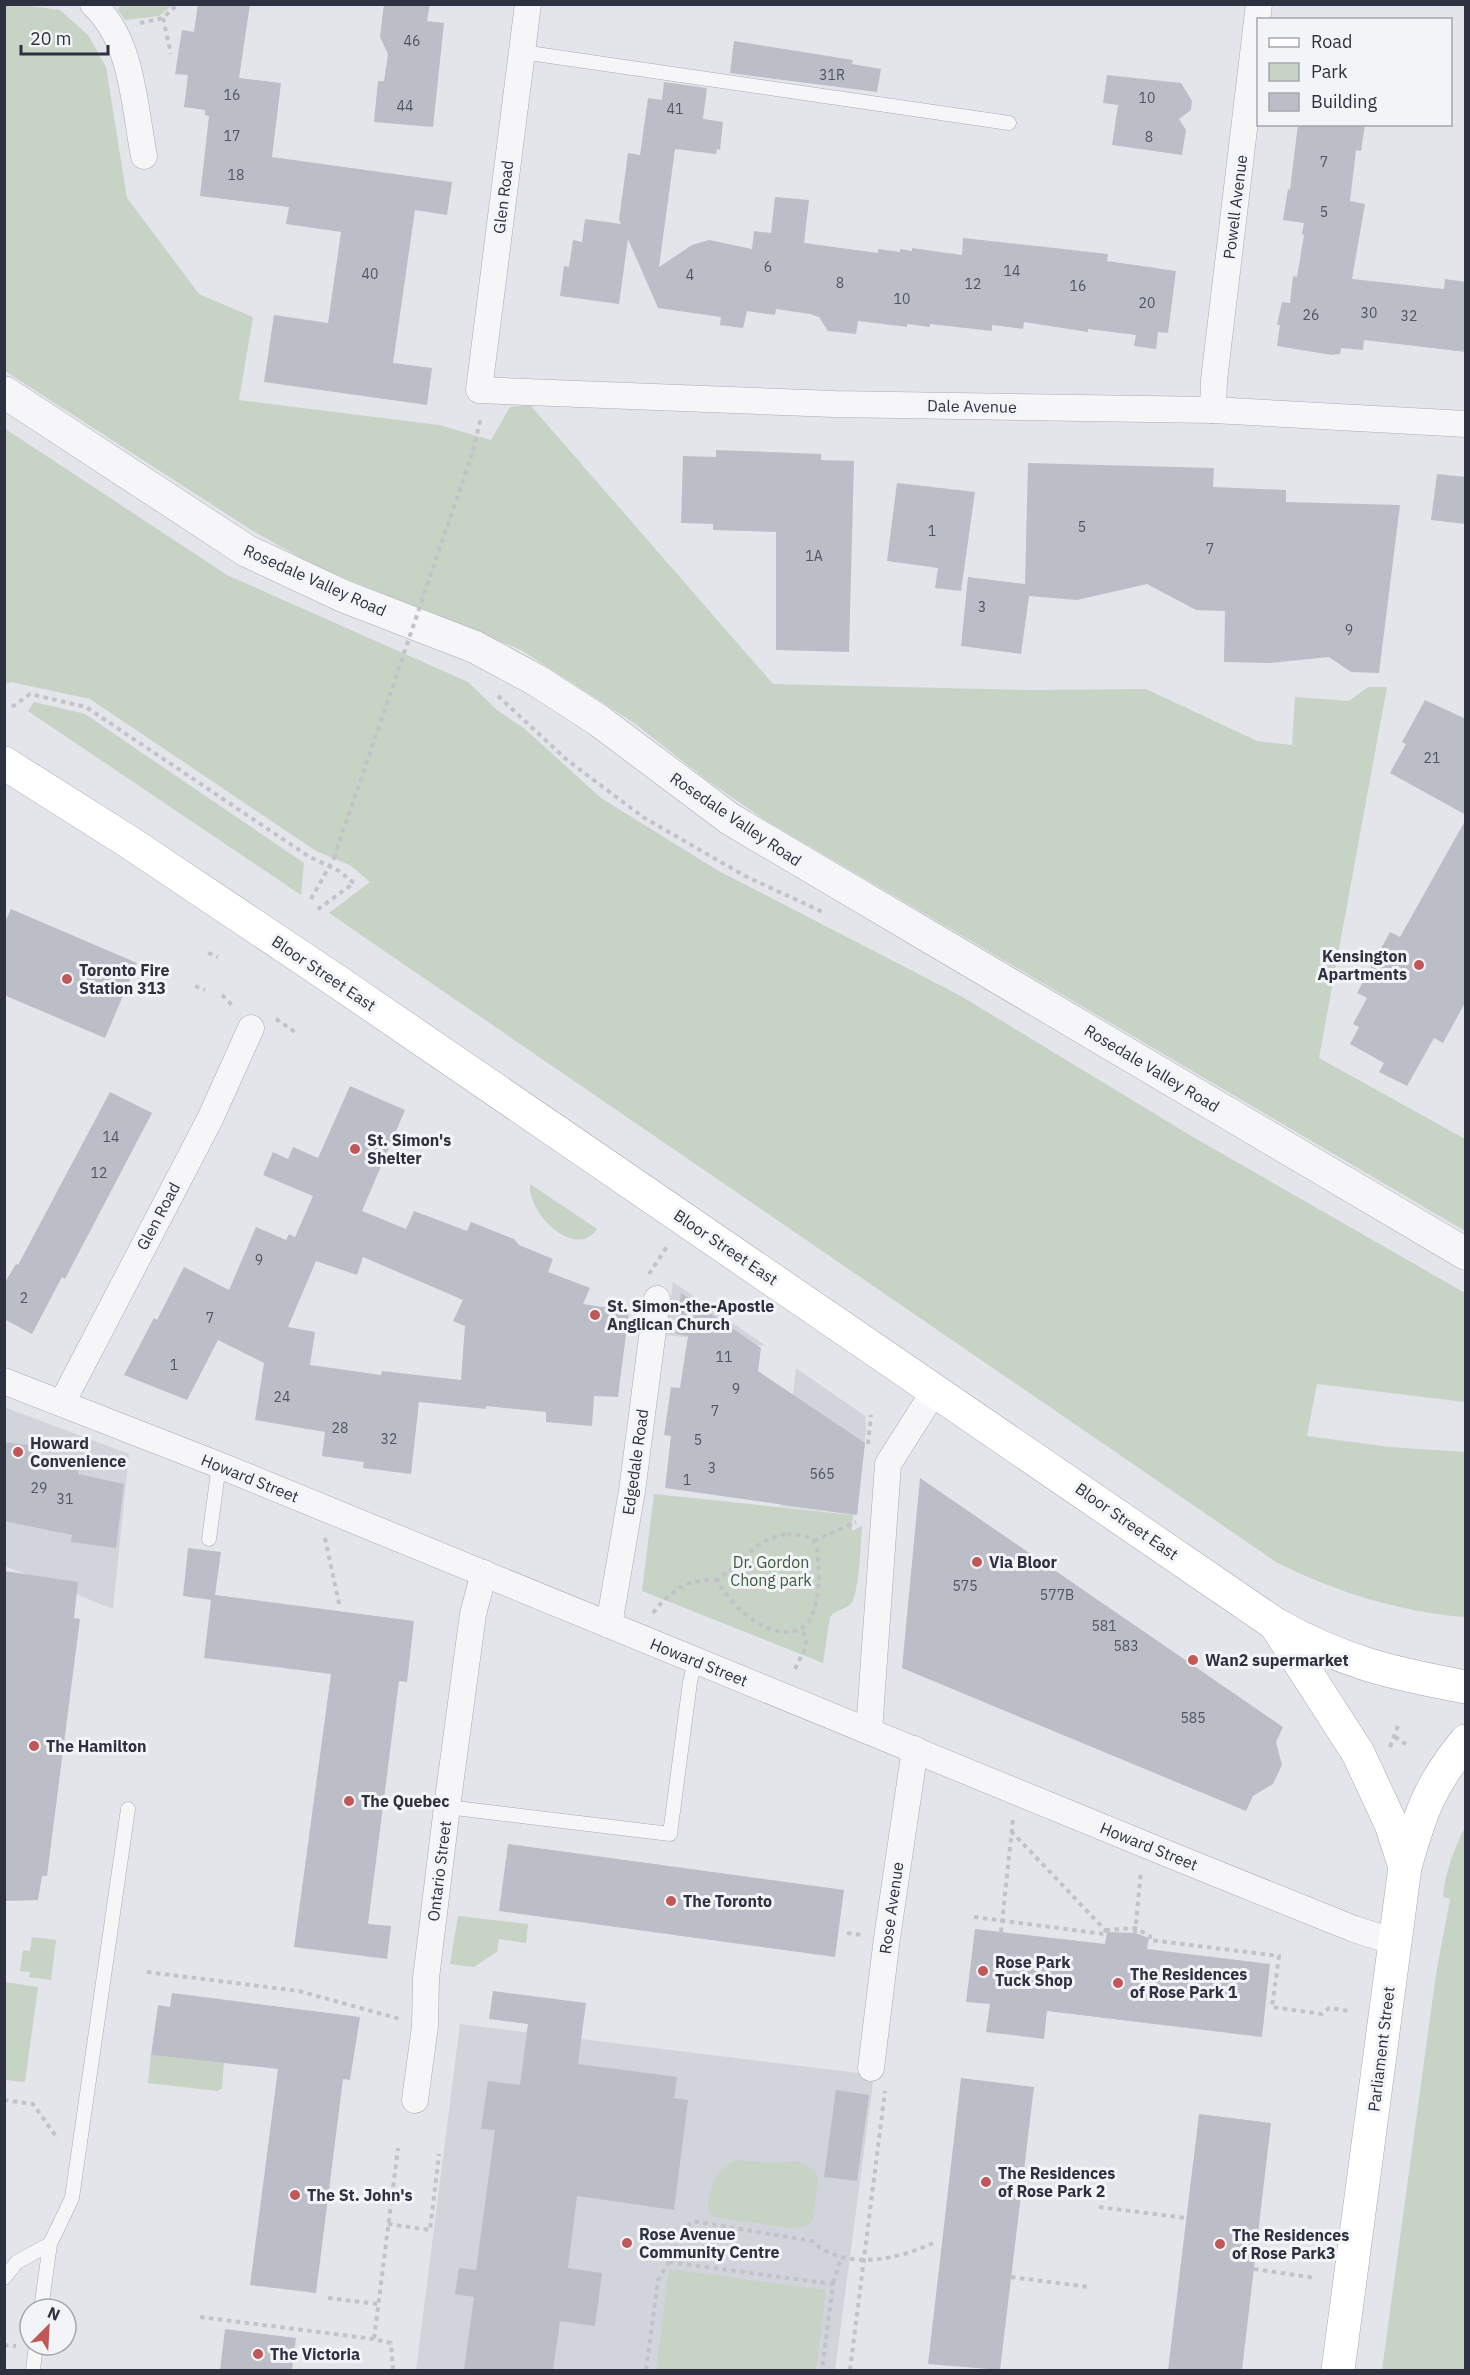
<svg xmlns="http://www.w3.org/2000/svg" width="1470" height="2375" viewBox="0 0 1470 2375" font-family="'IBM Plex Sans',sans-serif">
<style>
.built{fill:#d2d4dc}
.green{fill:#c7d3c5}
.building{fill:#bbbec6;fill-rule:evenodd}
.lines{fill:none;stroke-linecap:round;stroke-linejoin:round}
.service-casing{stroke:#a9abb4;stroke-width:15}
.minor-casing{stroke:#a9abb4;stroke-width:27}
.tertiary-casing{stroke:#a9abb4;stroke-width:33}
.secondary-casing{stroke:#a9abb4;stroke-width:34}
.primary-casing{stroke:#a4a8b4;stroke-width:34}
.path{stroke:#c2c3c9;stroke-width:4;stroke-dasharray:4.5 4.5;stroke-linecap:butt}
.service{stroke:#f6f6f9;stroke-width:14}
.minor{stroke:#f6f6f9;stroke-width:26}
.tertiary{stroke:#f6f6f9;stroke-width:32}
.secondary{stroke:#fff;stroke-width:33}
.primary{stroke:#fff;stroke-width:33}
.path-bridge{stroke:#c2c3c9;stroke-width:4;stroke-dasharray:4.5 4.5;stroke-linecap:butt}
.poi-dot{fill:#c15756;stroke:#f3f4f7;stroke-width:2}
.labels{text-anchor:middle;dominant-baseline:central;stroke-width:6;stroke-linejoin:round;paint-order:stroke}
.number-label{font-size:14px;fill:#505462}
.street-label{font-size:16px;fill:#2d3140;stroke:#f3f4f7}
.poi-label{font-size:16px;font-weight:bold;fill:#2d3140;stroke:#f3f4f7;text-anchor:start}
.park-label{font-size:16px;fill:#3d5b3c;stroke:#f3f4f7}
</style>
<rect width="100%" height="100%" fill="#e3e5ea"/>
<g class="built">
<polygon points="673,1282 766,1346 665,1335"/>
<polygon points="796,1368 865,1416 866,1430 857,1515 780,1506"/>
<polygon points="4,1407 129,1454 113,1609 5,1566"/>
<polygon points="460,2024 874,2075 835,2370 416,2370"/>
</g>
<g class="green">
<polygon points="23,5 60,10 88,35 106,67 127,198 199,294 253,317 239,400 439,425 491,440 510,407 530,405 773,684 1027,690 1146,689 1257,741 1292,745 1295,697 1349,701 1368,687 1387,687 1319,1058 1465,1139 1465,1231 765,820 708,781 634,723 521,650 315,566 253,531 5,371 4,6"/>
<polygon points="120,5 120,4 173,5 159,16 125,20 118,10"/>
<path d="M4,428L227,575L468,682L497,710L525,729L601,798L717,870L961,996L1193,1137L1465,1293V1402L1317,1384L1307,1436L1390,1447L1465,1452V1617C1400,1612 1335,1592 1276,1562L329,913L370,882L350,865L316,851L90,699L11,682L5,684Z"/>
<polygon points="34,702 85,714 304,863 301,895 28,711"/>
<path d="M530,1184L597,1229C575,1261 527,1213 530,1184Z"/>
<path d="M654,1494L853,1515L852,1531L862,1526C861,1541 859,1591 852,1602C846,1611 836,1608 830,1617L823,1663L642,1591Z"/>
<path d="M1465,1827V2370H1382L1436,1974L1450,1899L1443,1897C1445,1872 1454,1849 1465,1827Z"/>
<polygon points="458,1916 528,1924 526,1943 499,1939 497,1952 474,1967 450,1964"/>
<polygon points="32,1937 56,1940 51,1980 29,1977 30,1972 20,1971 23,1950 30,1951"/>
<polygon points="5,1982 38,1987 25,2082 5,2080"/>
<polygon points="151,2055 224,2063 222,2088 218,2091 148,2083"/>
<path d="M737,2160L776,2163L797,2161L815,2171L818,2180L813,2221L798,2229L713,2217L707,2208C712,2185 713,2170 737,2160Z"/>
<polygon points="669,2269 826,2290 816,2370 656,2370"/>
</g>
<g class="building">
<polygon points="198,4 250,4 239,78 281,83 272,157 452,182 447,215 415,210 393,363 432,368 427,405 264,382 274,315 328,323 341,232 286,224 289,207 200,196 209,116 205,115 205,110 184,107 188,75 175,74 182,30 194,32"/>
<polygon points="384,4 430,4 427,21 444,23 433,127 374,122 378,81 384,81 388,54 380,37"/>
<polygon points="734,41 853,60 852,64 881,69 877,92 730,73"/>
<polygon points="1107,75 1181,83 1192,101 1191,110 1179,119 1186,130 1182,155 1112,145 1118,105 1103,103"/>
<polygon points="664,82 707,88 703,119 723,122 720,150 717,149 716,154 675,149 659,267 692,245 709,240 752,249 754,231 771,233 775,197 809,200 804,243 878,253 878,249 900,252 900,249 912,251 912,248 962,255 963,238 1108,254 1107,261 1176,271 1168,333 1158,332 1156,349 1134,346 1136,335 1088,329 1088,332 1024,322 1023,329 992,325 992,331 930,324 930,327 907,324 907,327 858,321 856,334 828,331 819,317 810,314 776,309 775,315 747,311 743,328 720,325 721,317 658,308 628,239 619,304 560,296 564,266 569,267 573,240 582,242 585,219 621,224 619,220 628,153 640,155 648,98 662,100"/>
<polygon points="1298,124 1365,124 1361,151 1356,150 1350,201 1365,204 1352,279 1444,289 1445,279 1466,282 1466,352 1364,340 1363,350 1341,348 1340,354 1332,355 1277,346 1280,325 1277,325 1282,302 1290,303 1293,276 1297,277 1304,235 1302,234 1304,223 1283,220 1288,189 1290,190"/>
<polygon points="716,450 821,454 821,460 854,461 849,652 776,650 776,532 713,530 713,524 681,523 683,456 716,457"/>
<polygon points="1028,463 1214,468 1213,487 1286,490 1286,502 1400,505 1379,673 1351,672 1329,657 1270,663 1224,662 1225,611 1196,610 1147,584 1077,600 1029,596 1021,654 961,646 968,577 1025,584"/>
<polygon points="1437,474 1466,477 1466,524 1431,520"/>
<polygon points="897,483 975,492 961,591 935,588 938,568 887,561"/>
<polygon points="1425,700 1466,719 1466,815 1390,773 1406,744 1402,742"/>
<polygon points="1466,819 1466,1001 1443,1043 1434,1038 1407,1086 1379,1072 1384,1063 1350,1044 1359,1027 1353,1024 1367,998 1357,993 1390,932 1400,937"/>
<polygon points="11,909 137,963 105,1038 4,995 4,924"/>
<path d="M350,1086L405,1110L362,1211L406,1229L414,1211L467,1231L471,1222L514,1239L519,1245L553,1259L548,1272L590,1288L583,1304L629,1311L618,1397L594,1396L592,1426L546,1422V1412L486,1406V1409L419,1402L411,1474L363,1468L364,1462L322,1456L325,1432L255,1420L264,1363L218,1340L187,1400L124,1375L154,1318L157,1320L184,1267L229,1290L256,1227L286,1240L289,1234L295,1237L313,1196L263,1175L273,1152L288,1159L293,1147L318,1158ZM363,1257L463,1300L453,1321L465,1326L461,1380L382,1371L381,1375L310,1365L315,1332L288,1327L316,1261L357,1275Z"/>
<polygon points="110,1092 152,1113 65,1279 62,1277 32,1334 4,1319 4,1284 16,1264 18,1265"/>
<polygon points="681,1293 761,1348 758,1371 865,1443 857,1515 665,1488 671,1436 664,1435 671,1387 680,1388 688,1336 676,1334"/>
<polygon points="4,1442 35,1446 33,1463 78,1470 78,1474 124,1484 116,1548 71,1542 72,1535 4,1521"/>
<polygon points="920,1478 1283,1727 1276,1742 1282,1765 1273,1784 1253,1796 1246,1811 902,1668"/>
<polygon points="188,1548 221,1552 215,1595 414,1621 407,1682 399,1681 368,1924 391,1926 387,1959 294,1947 331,1674 204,1658 211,1600 183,1596"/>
<polygon points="4,1571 78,1582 74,1618 80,1619 69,1704 47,1876 42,1876 38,1900 4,1901"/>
<polygon points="508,1844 844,1890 835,1957 499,1911"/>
<polygon points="975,1929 1105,1944 1107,1932 1135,1933 1149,1938 1147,1949 1270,1964 1262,2037 1047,2011 1044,2039 986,2032 990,2004 966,2002"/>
<polygon points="493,1991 586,2003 578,2064 677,2077 674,2098 688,2100 674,2210 577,2196 568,2268 602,2273 595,2326 560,2321 553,2370 464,2370 474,2297 455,2294 459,2268 476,2270 495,2130 481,2129 488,2081 520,2085 528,2024 489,2019"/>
<polygon points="172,1993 360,2017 350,2080 343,2079 316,2293 250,2285 278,2069 151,2055 158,2005 170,2007"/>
<polygon points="961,2078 1034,2087 1000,2370 928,2364"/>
<polygon points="836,2090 869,2095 857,2181 824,2177"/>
<polygon points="1199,2114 1271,2123 1242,2370 1168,2370"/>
<polygon points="225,2329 296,2338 292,2370 220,2370"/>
</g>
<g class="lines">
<defs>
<g id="service">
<polyline points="522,52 1009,123"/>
<polyline points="209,1539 219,1465"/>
<polyline points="447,1807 670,1834 690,1682 695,1661"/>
<polyline points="4,2278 17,2262 50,2244"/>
<polyline points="41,2309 50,2244 72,2198 128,1809"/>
<polyline points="33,2370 36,2345"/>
</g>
<g id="minor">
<path d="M93,4C133,41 134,105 144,156"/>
<polyline points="528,4 479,390 834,404 1213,410 1466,424"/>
<polyline points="1213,410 1214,380 1259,4"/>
<polyline points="4,1381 219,1465 1173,1856 1354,1929 1395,1942"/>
<polyline points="62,1403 210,1119 251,1028"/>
<polyline points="609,1625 632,1491 657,1299"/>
<polyline points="869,1731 888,1464 935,1390"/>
<polyline points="871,2068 887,1938 915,1749"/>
<polyline points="415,2100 425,2026 426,1978 447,1807 473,1614 484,1573"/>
</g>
<polyline id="tertiary" points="4,392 247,551 343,596 475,647 536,680 598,720 730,819 1466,1254"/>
<g id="secondary">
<polyline points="1275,1624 1358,1753 1391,1824 1405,1867"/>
<path d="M1338,2370L1405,1867C1420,1814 1430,1784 1466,1741"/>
</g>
<path id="primary" d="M4,763L129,842L338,982L1275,1624C1343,1662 1390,1673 1466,1687"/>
</defs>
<use href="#service" class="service-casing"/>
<use href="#minor" class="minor-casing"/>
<use href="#tertiary" class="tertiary-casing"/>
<use href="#secondary" class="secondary-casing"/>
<use href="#primary" class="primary-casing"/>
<g class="path">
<polyline points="163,18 171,54"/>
<polyline points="140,23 163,18 178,4"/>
<polyline points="473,451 481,417"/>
<polyline points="498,696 567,760 643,817 745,876 825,913"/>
<polyline points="12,707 30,694 86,707 308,856 339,871 354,883 317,910"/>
<polyline points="311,899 334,858"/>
<polyline points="208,953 218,957"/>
<polyline points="195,986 205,990"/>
<polyline points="222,995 234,1007"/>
<polyline points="276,1019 298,1034"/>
<polyline points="649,1274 668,1245"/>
<polyline points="868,1444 871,1415"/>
<path d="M787,1534L806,1536L814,1541C822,1561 822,1619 800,1629C768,1643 731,1605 717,1580C742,1563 755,1539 787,1534Z"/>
<polyline points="325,1538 340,1608"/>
<polyline points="814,1541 856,1522"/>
<path d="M653,1613C670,1591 688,1578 717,1580"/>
<polyline points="795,1669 807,1645 802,1628"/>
<polyline points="1395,1737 1406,1744"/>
<polyline points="1390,1747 1399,1723"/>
<polyline points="1011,1831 1107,1932"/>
<polyline points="974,1917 1104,1934 1106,1930 1135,1928 1150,1936 1150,1940 1279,1956 1272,2007 1322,2014 1329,2008 1349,2011"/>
<polyline points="1001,1932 1013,1819"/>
<polyline points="847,1933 862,1935"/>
<polyline points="1135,1933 1141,1871"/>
<polyline points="147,1972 299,1991 400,2019"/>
<polyline points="4,2100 33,2104 58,2139"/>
<polyline points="1099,2207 1186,2218"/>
<polyline points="388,2224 430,2230 439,2154"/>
<polyline points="669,2262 833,2284 822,2370"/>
<polyline points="1254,2269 1316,2278"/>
<polyline points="1011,2277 1089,2287"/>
<polyline points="833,2283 841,2258"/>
<polyline points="328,2298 378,2304"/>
<polyline points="200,2317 374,2339"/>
<polyline points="4,2345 16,2346"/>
<polyline points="393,2370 391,2343 374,2339 398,2148"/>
<path d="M646,2370L658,2280L669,2262L682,2230L693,2221L812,2241C843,2271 897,2260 933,2243"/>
<polyline points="850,2370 885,2091"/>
</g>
<use href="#service" class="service"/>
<use href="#minor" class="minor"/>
<use href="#tertiary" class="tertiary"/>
<use href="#secondary" class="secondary"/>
<use href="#primary" class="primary"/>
<polyline class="path-bridge" points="334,858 473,451"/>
</g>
<g class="poi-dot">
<circle cx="1419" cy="965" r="6"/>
<circle cx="67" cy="979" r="6"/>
<circle cx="355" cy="1149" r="6"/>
<circle cx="595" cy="1315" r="6"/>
<circle cx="18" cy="1452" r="6"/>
<circle cx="977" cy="1562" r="6"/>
<circle cx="1193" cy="1660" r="6"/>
<circle cx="34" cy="1746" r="6"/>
<circle cx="349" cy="1801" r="6"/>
<circle cx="671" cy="1901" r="6"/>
<circle cx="983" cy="1971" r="6"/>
<circle cx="1118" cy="1983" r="6"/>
<circle cx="986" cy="2182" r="6"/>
<circle cx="295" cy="2195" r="6"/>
<circle cx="627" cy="2243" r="6"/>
<circle cx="1220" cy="2244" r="6"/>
<circle cx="258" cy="2354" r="6"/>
</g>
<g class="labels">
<g class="number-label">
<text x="412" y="41">46</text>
<text x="832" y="75">31R</text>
<text x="232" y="95">16</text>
<text x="1147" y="98">10</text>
<text x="405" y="106">44</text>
<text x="675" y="109">41</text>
<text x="232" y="136">17</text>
<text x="1149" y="137">8</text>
<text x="1324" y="162">7</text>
<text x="236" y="175">18</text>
<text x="1324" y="212">5</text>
<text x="768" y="267">6</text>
<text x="1012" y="271">14</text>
<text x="370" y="274">40</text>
<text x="690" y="275">4</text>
<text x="840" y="283">8</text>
<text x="973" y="284">12</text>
<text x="1078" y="286">16</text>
<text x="902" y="299">10</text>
<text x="1147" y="303">20</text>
<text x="1369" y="313">30</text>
<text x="1311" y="315">26</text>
<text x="1409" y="316">32</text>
<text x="1082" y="527">5</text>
<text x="932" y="531">1</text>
<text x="1210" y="549">7</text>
<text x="814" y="556">1A</text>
<text x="982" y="607">3</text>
<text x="1349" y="630">9</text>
<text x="1432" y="758">21</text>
<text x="111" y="1137">14</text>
<text x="99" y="1173">12</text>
<text x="259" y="1260">9</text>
<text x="24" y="1298">2</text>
<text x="210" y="1318">7</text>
<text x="724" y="1357">11</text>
<text x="174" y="1365">1</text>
<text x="736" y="1389">9</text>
<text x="282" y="1397">24</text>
<text x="715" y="1411">7</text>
<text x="340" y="1428">28</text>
<text x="389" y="1439">32</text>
<text x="698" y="1440">5</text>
<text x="712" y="1468">3</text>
<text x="822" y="1474">565</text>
<text x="687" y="1480">1</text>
<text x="39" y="1488">29</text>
<text x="65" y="1499">31</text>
<text x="965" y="1586">575</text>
<text x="1057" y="1595">577B</text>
<text x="1104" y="1626">581</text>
<text x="1126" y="1646">583</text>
<text x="1193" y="1718">585</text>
</g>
<g class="street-label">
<text transform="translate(503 197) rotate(-83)">Glen Road</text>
<text transform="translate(1235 207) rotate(-83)">Powell Avenue</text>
<text transform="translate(972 406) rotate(1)">Dale Avenue</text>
<text transform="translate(315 580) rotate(24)">Rosedale Valley Road</text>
<text transform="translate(736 819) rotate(34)">Rosedale Valley Road</text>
<text transform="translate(324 973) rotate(34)">Bloor Street East</text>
<text transform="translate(1152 1068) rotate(31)">Rosedale Valley Road</text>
<text transform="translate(158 1216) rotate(-62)">Glen Road</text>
<text transform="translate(726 1247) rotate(34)">Bloor Street East</text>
<text transform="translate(635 1462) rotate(-82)">Edgedale Road</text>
<text transform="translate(250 1478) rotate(22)">Howard Street</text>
<text transform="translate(1127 1521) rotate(35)">Bloor Street East</text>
<text transform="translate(699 1662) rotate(22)">Howard Street</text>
<text transform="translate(1149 1846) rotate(22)">Howard Street</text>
<text transform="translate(439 1871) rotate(-83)">Ontario Street</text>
<text transform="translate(891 1908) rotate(-82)">Rose Avenue</text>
<text transform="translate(1381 2049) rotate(-83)">Parliament Street</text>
</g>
<g class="poi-label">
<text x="1407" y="956" text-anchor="end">Kensington<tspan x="1407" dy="18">Apartments</tspan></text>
<text x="79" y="970">Toronto Fire<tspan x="79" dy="18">Station 313</tspan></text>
<text x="367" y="1140">St. Simon's<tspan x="367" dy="18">Shelter</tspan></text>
<text x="607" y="1306">St. Simon-the-Apostle<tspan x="607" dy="18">Anglican Church</tspan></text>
<text x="30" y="1443">Howard<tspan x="30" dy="18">Convenience</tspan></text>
<text x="989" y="1562">Via Bloor</text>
<text x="1205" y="1660">Wan2 supermarket</text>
<text x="46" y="1746">The Hamilton</text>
<text x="361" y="1801">The Quebec</text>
<text x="683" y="1901">The Toronto</text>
<text x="995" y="1962">Rose Park<tspan x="995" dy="18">Tuck Shop</tspan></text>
<text x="1130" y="1974">The Residences<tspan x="1130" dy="18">of Rose Park 1</tspan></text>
<text x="998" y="2173">The Residences<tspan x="998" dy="18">of Rose Park 2</tspan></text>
<text x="307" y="2195">The St. John's</text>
<text x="639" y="2234">Rose Avenue<tspan x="639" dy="18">Community Centre</tspan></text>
<text x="1232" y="2235">The Residences<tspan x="1232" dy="18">of Rose Park3</tspan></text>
<text x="270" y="2354">The Victoria</text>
</g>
<g class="park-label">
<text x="771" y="1562">Dr. Gordon<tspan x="771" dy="18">Chong park</tspan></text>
</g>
</g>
<rect width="1470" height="2375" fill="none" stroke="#2d3140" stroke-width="12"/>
<rect x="1257" y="18" width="195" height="108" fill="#f3f4f7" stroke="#a4a6ae" stroke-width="1.5"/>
<rect x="1269" y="38" width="30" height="9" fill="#ffffff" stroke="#a4a6ae" stroke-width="1.5"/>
<text x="1311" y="48" font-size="18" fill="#2d3140">Road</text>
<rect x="1269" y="63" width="30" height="18" fill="#c7d3c5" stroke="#a4a6ae" stroke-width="1.5"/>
<text x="1311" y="78" font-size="18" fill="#2d3140">Park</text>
<rect x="1269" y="93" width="30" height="18" fill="#bbbec6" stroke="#a4a6ae" stroke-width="1.5"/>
<text x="1311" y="108" font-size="18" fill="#2d3140">Building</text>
<g transform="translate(48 2327) rotate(24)"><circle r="28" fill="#f3f4f7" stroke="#a4a6ae" stroke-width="1.5"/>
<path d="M0-4.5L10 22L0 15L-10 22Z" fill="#c15756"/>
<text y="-9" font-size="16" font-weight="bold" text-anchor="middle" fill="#2d3140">N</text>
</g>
<path d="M21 45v9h87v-9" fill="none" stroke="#2d3140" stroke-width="3"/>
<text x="30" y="45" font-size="18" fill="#2d3140" stroke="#f3f4f7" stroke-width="4.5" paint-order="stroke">20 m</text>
</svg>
